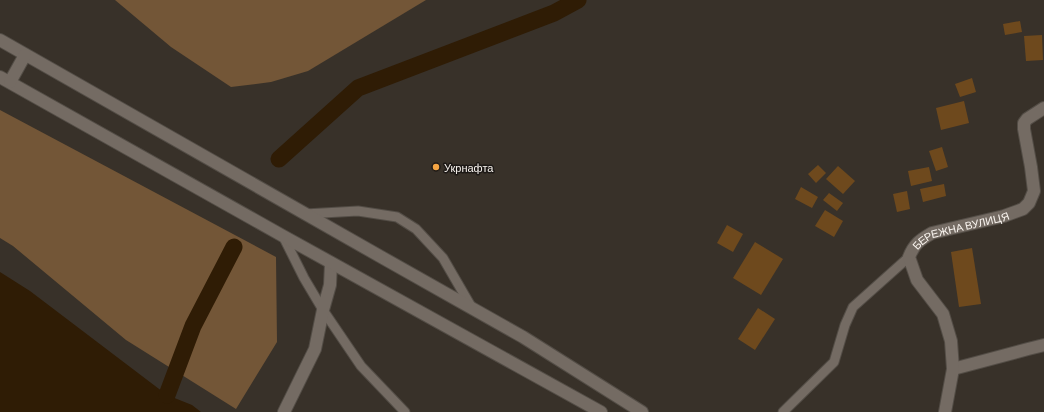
<svg xmlns="http://www.w3.org/2000/svg" width="1044" height="412" viewBox="0 0 1044 412" font-family="Barlow,sans-serif">
<style>
.green{fill:#735637}
.water{fill:#2f1c05}
.lines{fill:none;stroke-linecap:round;stroke-linejoin:round}
.canal{stroke:#2f1c05;stroke-width:17}
.building{fill:#6e491d}
.service-casing{stroke:#534d46;stroke-width:11}
.minor-casing{stroke:#534d46;stroke-width:14}
.tertiary-casing{stroke:#534d46;stroke-width:14}
.service{stroke:#746b63;stroke-width:9}
.minor{stroke:#746b63;stroke-width:12}
.tertiary{stroke:#746b63;stroke-width:12}
.poi-dot{fill:#f4a443;stroke:#1d1916;stroke-width:1.5}
.labels{text-anchor:middle;dominant-baseline:central;stroke-width:3;stroke-linejoin:round;paint-order:stroke}
.poi-label{font-size:11px;fill:#f9f4ef;stroke:#1d1916;text-anchor:start}
.street-label{font-size:11px;fill:#f9f4ef;stroke:#1d1916}
</style>
<rect width="100%" height="100%" fill="#383129"/>
<g class="green">
<polygon points="115,0 426,0 308,71 271,82 231,87 171,47"/>
<polygon points="0,110 276,257 277,342 236,409 126,340 13,246 0,238"/>
</g>
<polygon class="water" points="0,272 30,291 167,395 192,405 201,412 0,412"/>
<g class="lines">
<g class="canal">
<polyline points="279,159 358,88 554,13 578,0"/>
<polyline points="167,395 193,326 234,247"/>
</g>
</g>
<g class="building">
<polygon points="1020,21 1022,32 1005,35 1003,24"/>
<polygon points="1042,35 1043,60 1026,61 1024,36"/>
<polygon points="972,78 976,92 960,97 955,84"/>
<polygon points="964,101 969,123 941,130 936,108"/>
<polygon points="942,147 948,167 936,171 929,151"/>
<polygon points="818,165 826,173 816,183 808,174"/>
<polygon points="838,166 855,181 843,194 826,179"/>
<polygon points="929,167 932,181 911,186 908,171"/>
<polygon points="944,184 946,196 923,202 920,189"/>
<polygon points="801,187 818,197 812,208 795,199"/>
<polygon points="907,191 910,209 897,212 893,194"/>
<polygon points="829,193 843,203 837,211 823,200"/>
<polygon points="825,210 843,221 834,237 815,226"/>
<polygon points="727,225 743,234 733,252 717,243"/>
<polygon points="755,242 783,259 761,295 733,278"/>
<polygon points="972,248 981,304 959,307 951,252"/>
<polygon points="758,308 775,319 755,350 738,339"/>
</g>
<g class="lines">
<defs>
<g id="service">
<polyline points="305,214 358,211 397,217 416,229 443,258 472,308"/>
<polyline points="283,236 304,278 323,310 361,366 405,412"/>
<polyline points="783,412 834,362 845,325 853,307 909,257"/>
</g>
<g id="minor">
<polyline points="953,369 1028,349 1044,345"/>
<polyline points="284,412 315,349 323,310 330,285 331,263"/>
<path id="s1" d="M945,412L953,369L951,341L943,314L917,280L909,257C914,244 920,240 932,233L1004,216L1023,209L1029,203L1034,191L1031,167L1024,129V123L1027,119L1044,108"/>
</g>
<g id="tertiary">
<polyline points="0,40 383,258 523,337 642,412"/>
<polyline points="0,77 283,236 601,412"/>
<polyline points="10,82 25,55"/>
</g>
</defs>
<use href="#service" class="service-casing"/>
<use href="#minor" class="minor-casing"/>
<use href="#tertiary" class="tertiary-casing"/>
<use href="#service" class="service"/>
<use href="#minor" class="minor"/>
<use href="#tertiary" class="tertiary"/>
</g>
<circle class="poi-dot" cx="436" cy="167" r="4"/>
<g class="labels">
<g class="poi-label">
<text x="444" y="167">Укрнафта</text>
</g>
<g class="street-label">
<text stroke="none"><textPath href="#s1" startOffset="229">БЕРЕЖНА ВУЛИЦЯ</textPath></text>
</g>
</g>
</svg>
